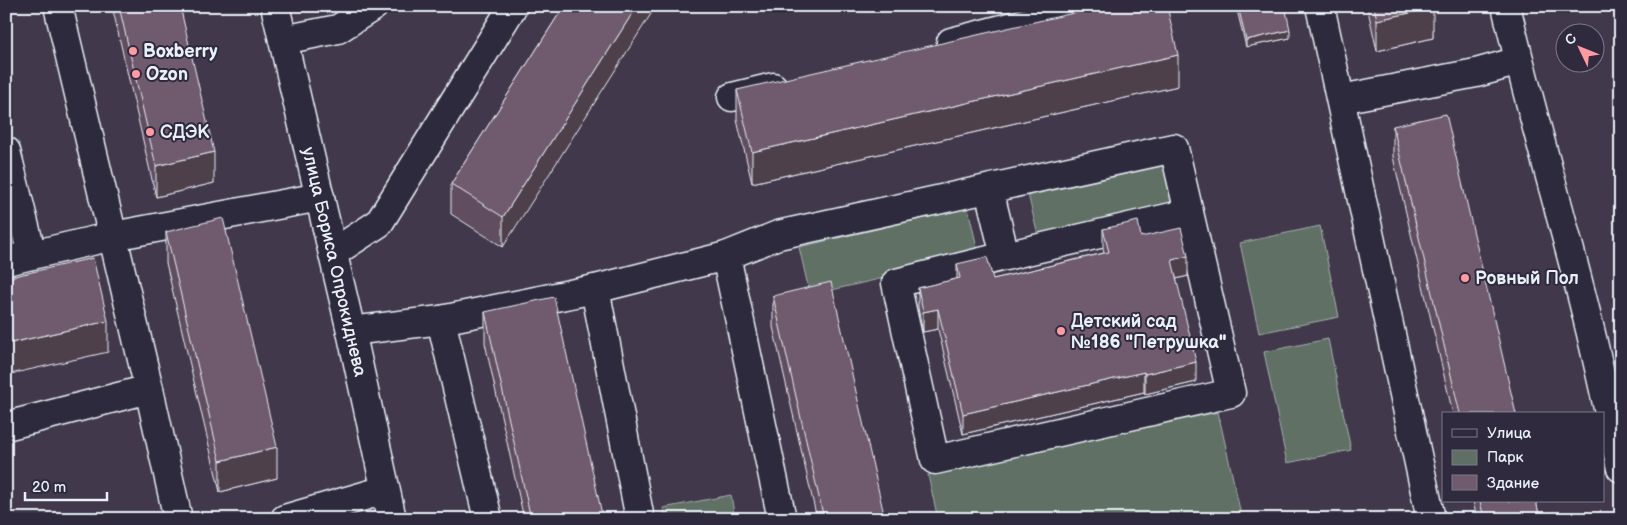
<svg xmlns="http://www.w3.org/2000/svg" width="1627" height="525" viewBox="0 0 1627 525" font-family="'Balsamiq Sans',sans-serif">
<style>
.green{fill:#606f65;stroke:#a4b0ae}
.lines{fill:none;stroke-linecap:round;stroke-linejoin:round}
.minor-casing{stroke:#e8f1f8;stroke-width:31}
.minor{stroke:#2f2a3d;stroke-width:28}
.wall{fill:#604d5e;stroke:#e8f1f8}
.shaded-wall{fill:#4e3f4c;stroke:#e8f1f8}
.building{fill:#705a6d;stroke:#e8f1f8}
.poi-dot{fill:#ff9aa2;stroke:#2f2a3d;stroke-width:2}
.labels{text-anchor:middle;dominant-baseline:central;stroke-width:4;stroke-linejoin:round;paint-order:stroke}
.poi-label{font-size:18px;font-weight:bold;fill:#e8f1f8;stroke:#2f2a3d;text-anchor:start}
.street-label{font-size:18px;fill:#e8f1f8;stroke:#2f2a3d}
</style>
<rect width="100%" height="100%" fill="#42384b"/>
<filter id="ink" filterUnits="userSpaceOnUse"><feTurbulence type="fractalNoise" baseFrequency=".02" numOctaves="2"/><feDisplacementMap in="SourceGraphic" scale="10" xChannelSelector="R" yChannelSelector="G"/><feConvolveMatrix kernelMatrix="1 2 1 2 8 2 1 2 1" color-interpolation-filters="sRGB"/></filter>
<g filter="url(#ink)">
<g class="green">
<polygon points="1165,160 1176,203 1038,236 1028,194"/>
<polygon points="968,208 979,256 810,295 799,247"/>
<polygon points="1320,226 1339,317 1259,333 1240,243"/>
<polygon points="1328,339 1351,450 1287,463 1264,352"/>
<polygon points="1218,412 1242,519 938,519 928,475"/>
<polygon points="731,495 735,519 665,519 663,508"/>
</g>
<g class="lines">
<defs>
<g id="minor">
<polyline points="275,6 351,331 392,519"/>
<polyline points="1320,6 1431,519"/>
<path d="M1506,6C1529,105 1558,202 1583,301C1597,356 1609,412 1621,468"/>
<polyline points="283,40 338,29 374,6"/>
<polyline points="951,42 1092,6"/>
<polyline points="732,97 773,87"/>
<polyline points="1341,99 1476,73 1519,61"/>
<polyline points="6,151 32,255 30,255"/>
<polyline points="333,253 379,223 513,6"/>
<polyline points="1005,256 1189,213"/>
<polyline points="6,261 113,236 320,197"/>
<polyline points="595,289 640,519"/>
<polyline points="441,320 488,519"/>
<polyline points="351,331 441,320 595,289 726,256"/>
<polyline points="149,389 178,519"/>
<polyline points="6,426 149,389 58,6"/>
<polyline points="285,519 385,490"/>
<polyline points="782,519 726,256 778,235 1174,148 1231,393 935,460 896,283 1005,256 989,190"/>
</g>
</defs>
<use href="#minor" class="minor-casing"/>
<use href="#minor" class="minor"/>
</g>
<g class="wall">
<polygon points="112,6 180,6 214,183 156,197"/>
<polygon points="564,6 503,247 451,214 451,184"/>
<polygon points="1236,6 1285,6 1290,38 1246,47"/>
<polygon points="1367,6 1432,6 1433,38 1377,51"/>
<polygon points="1178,86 752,183 737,120 737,90"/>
<polygon points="1393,126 1516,414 1453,414 1393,157"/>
<polygon points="1103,229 1141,237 1188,276 1176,279 1196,382 1145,394 1144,392 963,434 938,329 923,332 918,308 918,288 957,279 957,264 993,279 1104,253 1103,249"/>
<polygon points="166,232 277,478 220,492 166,263"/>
<polygon points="773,296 885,519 817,519 773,327"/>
<polygon points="485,312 603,519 524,519 485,343"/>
<polygon points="1473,501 1536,501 1540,519 1477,519"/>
</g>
<g class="shaded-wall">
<polygon points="637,6 656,6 503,247 503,217"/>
<polygon points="1433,8 1433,38 1377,51 1377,20"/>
<polygon points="1290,30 1290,38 1246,47 1246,40"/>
<polygon points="1178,55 1178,86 752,183 752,152"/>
<polygon points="214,152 214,183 156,197 156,166"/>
<polygon points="1188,256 1188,276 1172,280 1172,260"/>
<polygon points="938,309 938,329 923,332 923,312"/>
<polygon points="108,321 108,352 6,375 6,344"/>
<polygon points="1196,362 1196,382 1145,394 1145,374"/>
<polygon points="1144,372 1144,392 963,434 963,414"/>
<polygon points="277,447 277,478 220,492 220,461"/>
</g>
<g class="building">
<polygon points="119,6 180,6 214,152 156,166"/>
<polygon points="564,6 637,6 503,217 451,184"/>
<polygon points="1104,6 1167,6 1178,55 752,152 737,90"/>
<polygon points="1238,6 1285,6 1290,30 1246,40"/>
<polygon points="1374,6 1432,6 1433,8 1377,20"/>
<polygon points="1446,114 1516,414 1460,414 1393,126"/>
<polygon points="223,218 277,447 220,461 166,232"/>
<polygon points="1138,221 1141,237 1181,228 1188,256 1172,260 1196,362 1145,374 1144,372 963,414 938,309 923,312 918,288 960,278 957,264 987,257 993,279 1109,252 1103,229"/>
<polygon points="93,258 108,321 6,344 6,278"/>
<polygon points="831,282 885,519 824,519 773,296"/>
<polygon points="554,297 603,519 531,519 485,312"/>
<polygon points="1480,501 1536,501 1540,519 1484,519"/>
</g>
</g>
<g class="poi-dot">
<circle cx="133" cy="51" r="5"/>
<circle cx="136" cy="74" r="5"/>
<circle cx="150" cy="132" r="5"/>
<circle cx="1465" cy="278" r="5"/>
<circle cx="1061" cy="331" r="5"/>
</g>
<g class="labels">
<g class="poi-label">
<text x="143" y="51">Boxberry</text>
<text x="146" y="74">Ozon</text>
<text x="160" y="132">СДЭК</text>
<text x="1475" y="278">Ровный Пол</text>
<text x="1071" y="321">Детский сад<tspan x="1071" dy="21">№186 "Петрушка"</tspan></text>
</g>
<g class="street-label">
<text transform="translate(334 262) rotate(77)">улица Бориса Опрокиднева</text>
</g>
</g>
<rect width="1627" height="525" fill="none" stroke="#2f2a3d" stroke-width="25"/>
<rect x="12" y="12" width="1602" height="500" fill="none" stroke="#e8f1f8" stroke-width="2" filter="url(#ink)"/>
<rect x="1442" y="412" width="162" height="90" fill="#2f2a3d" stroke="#797a88"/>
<rect x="1452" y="429" width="25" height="8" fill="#2f2a3d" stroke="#797a88"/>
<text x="1487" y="438" font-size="15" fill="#e8f1f8">Улица</text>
<rect x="1452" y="450" width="25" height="15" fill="#606f65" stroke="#797a88"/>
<text x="1487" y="462" font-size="15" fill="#e8f1f8">Парк</text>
<rect x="1452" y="475" width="25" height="15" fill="#705a6d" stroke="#797a88"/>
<text x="1487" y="488" font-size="15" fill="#e8f1f8">Здание</text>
<g transform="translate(1580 48) rotate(313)"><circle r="24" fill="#2f2a3d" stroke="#797a88"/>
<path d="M0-4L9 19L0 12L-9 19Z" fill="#ff9aa2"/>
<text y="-8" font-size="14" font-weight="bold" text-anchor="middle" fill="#e8f1f8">С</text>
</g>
<path d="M25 492v8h82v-8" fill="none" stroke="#e8f1f8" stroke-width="2.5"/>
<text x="32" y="492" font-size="15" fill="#e8f1f8" stroke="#2f2a3d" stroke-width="4" paint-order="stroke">20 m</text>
</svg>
